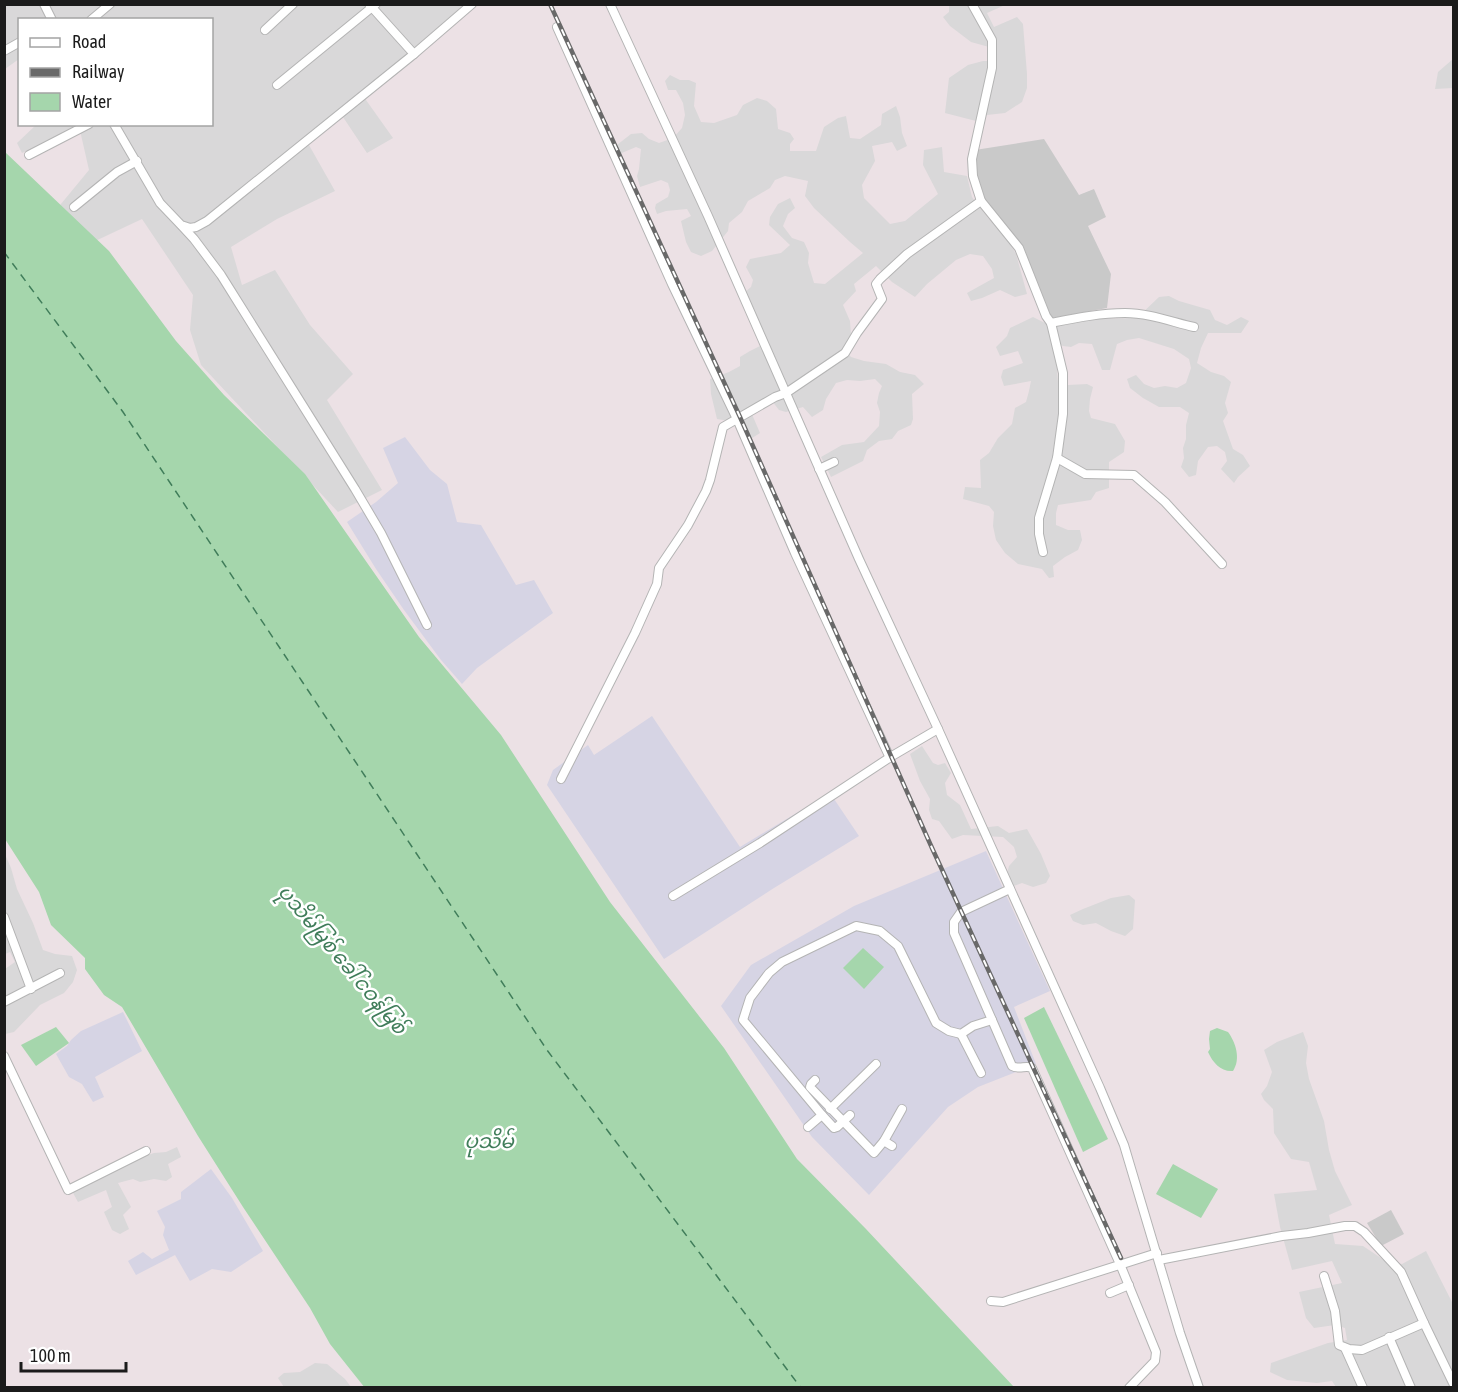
<svg xmlns="http://www.w3.org/2000/svg" width="1458" height="1392" viewBox="0 0 1458 1392" font-family="'Asap Condensed','Noto Sans Myanmar',sans-serif">
<style>
.residential{fill:#d9d8d9}
.industrial{fill:#d6d4e4}
.religious{fill:#c9c9c9}
.water{fill:#a5d6ac}
.lines{fill:none;stroke-linecap:round;stroke-linejoin:round}
.ferry{stroke:#407d5a;stroke-width:1.5;stroke-dasharray:8 6;stroke-linecap:butt}
.minor-casing{stroke:#b4b4b4;stroke-width:10}
.minor{stroke:#fff;stroke-width:8}
.rail-casing{stroke:#696969;stroke-width:4.5}
.rail{stroke:#fff;stroke-width:2;stroke-dasharray:7;stroke-linecap:butt}
.labels{text-anchor:middle;dominant-baseline:central;stroke-width:5;stroke-linejoin:round;paint-order:stroke}
.water-label{font-size:20px;font-style:italic;fill:#407d5a;stroke:#fff}
</style>
<rect width="100%" height="100%" fill="#ece1e5"/>
<g class="residential">
<polygon points="949,4 1005,5 987,13 994,27 1017,17 1023,24 1027,74 1027,88 1022,102 1005,113 987,115 976,121 945,113 949,78 968,65 983,61 989,61 989,47 971,42 950,26 943,17 949,12"/>
<polygon points="5,5 464,5 361,93 393,138 367,153 339,111 305,138 335,191 277,219 231,247 242,285 275,270 310,325 353,374 327,400 382,490 338,512 201,365 190,330 193,295 142,219 91,243 56,210 89,170 79,126 22,153 17,143 36,125 212,124 212,20 20,20 19,59 5,69"/>
<polygon points="1453,59 1453,88 1435,89 1438,72"/>
<polygon points="670,75 680,80 689,80 696,83 694,106 701,122 714,123 737,115 743,105 757,98 767,101 776,109 778,129 790,133 794,139 790,144 790,151 816,151 824,127 838,118 846,116 850,138 860,139 881,125 882,114 896,106 900,117 902,133 907,146 897,151 892,142 872,146 875,161 862,185 864,198 890,224 905,221 938,194 923,165 924,150 942,147 944,172 967,176 972,197 988,218 1007,239 1016,254 1027,294 1015,297 1000,290 982,298 971,301 967,293 994,278 992,269 983,256 970,254 956,260 927,284 915,297 892,282 876,266 854,284 856,291 843,305 850,321 851,335 843,348 851,357 864,361 886,364 900,372 915,375 924,384 912,394 913,419 911,425 898,431 892,439 879,441 867,450 863,461 831,477 821,457 842,445 864,442 879,426 880,412 877,403 879,393 882,386 875,379 860,381 847,380 836,383 826,399 823,410 812,417 803,407 786,412 779,410 772,401 751,412 760,433 749,440 738,419 729,421 717,419 711,394 710,379 729,372 740,366 740,357 750,351 766,343 745,292 751,287 753,280 746,267 750,259 781,253 790,245 769,225 770,217 778,204 790,198 795,208 788,214 783,226 792,238 804,242 809,253 808,263 814,283 825,284 863,253 850,242 814,208 805,196 808,181 785,176 775,180 770,188 748,201 742,212 729,223 728,231 712,251 701,256 691,252 686,242 681,221 691,216 687,209 666,211 657,214 655,208 656,204 668,197 670,190 668,183 661,180 640,187 637,176 639,169 641,149 636,147 617,155 613,148 631,134 642,133 649,139 659,143 673,138 682,128 685,115 683,103 676,90 668,90 665,81"/>
<polygon points="1169,296 1179,301 1210,310 1215,320 1227,325 1241,317 1249,321 1241,333 1208,333 1201,348 1197,363 1211,372 1224,376 1231,382 1225,403 1228,413 1223,421 1233,449 1243,455 1250,466 1238,477 1234,483 1221,469 1227,461 1225,452 1217,446 1208,447 1198,461 1196,475 1189,477 1181,467 1184,458 1183,448 1186,439 1186,425 1189,413 1180,407 1159,407 1143,398 1130,388 1127,379 1136,375 1144,384 1154,388 1165,386 1177,388 1186,383 1191,368 1189,359 1174,349 1139,338 1127,340 1117,344 1110,370 1102,370 1092,344 1079,343 1071,347 1063,346 1055,342 1058,382 1068,385 1087,384 1093,387 1090,399 1089,411 1091,418 1115,424 1125,441 1124,452 1109,462 1109,488 1096,492 1091,500 1058,505 1056,513 1056,525 1068,530 1080,530 1082,540 1078,550 1065,557 1053,566 1054,577 1049,578 1042,569 1018,564 1005,553 996,540 993,526 994,512 989,506 963,499 965,487 981,488 980,460 989,453 998,438 1012,424 1015,408 1026,402 1029,391 1031,381 1004,386 1001,377 1003,370 1023,363 1018,351 1000,356 996,347 1007,336 1010,328 1033,317 1045,323 1056,323 1082,319 1137,318 1159,297"/>
<polygon points="922,746 933,763 938,765 945,763 951,773 945,783 947,795 960,805 971,829 998,826 1009,833 1027,829 1041,854 1050,876 1046,883 1033,887 1022,883 1011,887 1006,877 1009,866 1017,857 1014,847 1003,837 963,835 952,839 939,821 932,819 929,810 930,799 920,781 910,754"/>
<polygon points="4,852 11,868 17,889 33,923 43,950 55,954 72,956 77,970 73,982 64,993 40,1005 14,1032 5,1034 5,969 15,962 10,952 5,954"/>
<polygon points="1129,895 1135,900 1133,929 1125,936 1111,931 1096,923 1083,925 1073,921 1070,915 1083,909 1111,898"/>
<polygon points="1303,1032 1308,1046 1306,1063 1309,1079 1324,1121 1329,1150 1335,1171 1352,1205 1329,1215 1335,1244 1363,1246 1387,1262 1402,1264 1426,1251 1453,1304 1453,1387 1336,1387 1332,1381 1317,1383 1287,1380 1270,1372 1271,1363 1328,1343 1347,1340 1345,1328 1335,1325 1314,1328 1306,1318 1299,1292 1342,1283 1332,1261 1292,1270 1280,1227 1274,1194 1317,1190 1309,1162 1291,1159 1274,1133 1273,1109 1264,1100 1261,1094 1267,1086 1272,1072 1264,1050 1277,1042"/>
<polygon points="177,1147 181,1157 168,1164 172,1177 166,1181 154,1179 140,1182 133,1179 118,1183 131,1207 123,1215 129,1229 120,1234 112,1230 104,1212 112,1207 106,1190 78,1202 72,1191 131,1161 154,1153 166,1152"/>
<polygon points="315,1363 327,1364 345,1379 351,1387 306,1388 293,1386 284,1387 278,1378 284,1373 300,1372"/>
</g>
<g class="industrial">
<polygon points="405,437 430,470 447,484 457,522 481,525 516,585 534,580 553,613 477,668 462,684 441,660 404,610 376,569 347,522 376,502 398,483 383,448"/>
<polygon points="652,716 740,847 830,793 859,836 774,888 664,959 547,785 553,770 588,745 594,755"/>
<polygon points="986,851 1050,991 1014,1007 1036,1064 978,1087 948,1107 869,1195 812,1137 721,1006 751,965 854,906"/>
<polygon points="123,1012 142,1051 95,1077 104,1097 93,1102 82,1084 69,1077 56,1054 67,1046 71,1040 81,1031"/>
<polygon points="211,1169 232,1198 263,1251 231,1272 212,1269 190,1281 175,1255 136,1275 128,1261 143,1252 152,1259 169,1250 163,1235 165,1227 157,1211 181,1199 181,1192"/>
</g>
<g class="religious">
<polygon points="1044,139 1079,195 1094,189 1106,217 1088,226 1111,274 1107,308 1053,318 1042,312 1021,259 981,192 974,167 975,150"/>
<polygon points="1391,1210 1404,1234 1381,1246 1367,1223"/>
</g>
<g class="water">
<polygon points="5,152 109,251 176,341 224,395 305,474 419,637 501,735 610,902 724,1048 797,1159 866,1229 1014,1387 365,1388 330,1344 310,1308 243,1207 198,1136 122,1007 104,995 85,969 85,958 51,925 39,892 5,839"/>
<polygon points="863,948 884,967 864,989 843,968"/>
<polygon points="1044,1007 1108,1139 1083,1152 1024,1018"/>
<polygon points="56,1027 69,1043 36,1066 21,1045"/>
<path d="M1217,1028L1228,1032C1236,1043 1241,1059 1233,1071C1221,1072 1213,1063 1208,1052L1210,1049L1209,1039L1210,1031Z"/>
<polygon points="1173,1164 1218,1189 1201,1218 1156,1194"/>
</g>
<g class="lines">
<polyline class="ferry" points="4,252 123,412 547,1050 801,1388"/>
<defs>
<g id="minor">
<polyline points="44,4 52,20"/>
<polyline points="369,4 414,54"/>
<polyline points="610,4 708,216 859,559 938,729 1100,1088 1124,1145 1180,1333 1199,1388"/>
<polyline points="972,4 992,40 992,68 972,159 973,176 981,201 1019,248 1046,316 1051,323 1063,373 1063,414 1057,458 1039,518 1039,534 1043,552"/>
<polyline points="91,20 110,4"/>
<polyline points="557,27 672,284 737,419 795,553 890,758"/>
<polyline points="265,30 293,4"/>
<polyline points="4,51 20,42"/>
<polyline points="277,85 376,4"/>
<polyline points="114,124 160,203 181,225 190,228 196,227 207,221 414,54 472,4"/>
<polyline points="29,155 89,124"/>
<polyline points="74,207 117,172 137,161"/>
<polyline points="182,226 194,239 221,275 355,489 381,533 427,625"/>
<path d="M1051,323C1076,318 1100,313 1125,313C1149,313 1172,322 1194,327"/>
<polyline points="1057,458 1085,474 1134,475 1165,502 1222,564"/>
<polyline points="819,469 834,462"/>
<polyline points="561,779 635,633 657,584 659,568 688,525 706,491 710,480 723,427 775,397 786,393 845,353 857,333 882,299 876,284 880,279 907,254 981,201"/>
<polyline points="673,896 760,843 892,756 938,729"/>
<polyline points="4,917 31,989"/>
<polyline points="4,1002 60,973"/>
<path d="M992,1020L1012,1066C1019,1070 1026,1065 1032,1068L1120,1264L1156,1352L1155,1361L1129,1388"/>
<polyline points="961,1034 981,1073"/>
<polyline points="4,1056 68,1190 146,1151"/>
<polyline points="815,1080 811,1084 810,1087 874,1153 884,1141 902,1109"/>
<polyline points="830,1109 876,1064"/>
<polyline points="850,1115 837,1127 834,1128 822,1115 743,1020 750,998 769,973 782,962 856,926 880,931 898,946 936,1023 949,1031 961,1034 973,1026 992,1020 954,933 954,922 961,912 1010,889"/>
<polyline points="808,1127 822,1115"/>
<polyline points="884,1141 892,1146"/>
<polyline points="1159,1260 1282,1236 1308,1233 1345,1226 1355,1226 1364,1232 1401,1272 1424,1323 1362,1350 1349,1349 1339,1345 1335,1311 1324,1276"/>
<polyline points="1110,1293 1129,1285"/>
<polyline points="991,1301 1003,1302 1157,1253"/>
<polyline points="1424,1323 1454,1385"/>
<polyline points="1389,1337 1411,1388"/>
<polyline points="1345,1348 1363,1388"/>
</g>
</defs>
<use href="#minor" class="minor-casing"/>
<use href="#minor" class="minor"/>
<defs>
<polyline id="rail" points="550,4 740,417 932,848 1121,1258"/>
</defs>
<use href="#rail" class="rail-casing"/>
<use href="#rail" class="rail"/>
</g>
<g class="labels">
<g class="water-label">
<text transform="translate(343 959) rotate(50)">ပုသိမ်မြစ် ခေါ် ငဝန်မြစ်</text>
<text x="489" y="1140">ပုသိမ်</text>
</g>
</g>
<rect width="1458" height="1392" fill="none" stroke="#1b1b1b" stroke-width="12"/>
<rect x="18" y="18" width="195" height="108" fill="#ffffff" stroke="#a4a4a4" stroke-width="1.5"/>
<rect x="30" y="38" width="30" height="9" fill="#ffffff" stroke="#a4a4a4" stroke-width="1.5"/>
<text x="72" y="48" font-size="18" fill="#1b1b1b">Road</text>
<rect x="30" y="68" width="30" height="9" fill="#696969" stroke="#a4a4a4" stroke-width="1.5"/>
<text x="72" y="78" font-size="18" fill="#1b1b1b">Railway</text>
<rect x="30" y="93" width="30" height="18" fill="#a5d6ac" stroke="#a4a4a4" stroke-width="1.5"/>
<text x="72" y="108" font-size="18" fill="#1b1b1b">Water</text>
<path d="M21 1362v9h105v-9" fill="none" stroke="#1b1b1b" stroke-width="3"/>
<text x="30" y="1362" font-size="18" fill="#1b1b1b" stroke="#ffffff" stroke-width="4.5" paint-order="stroke">100 m</text>
</svg>
